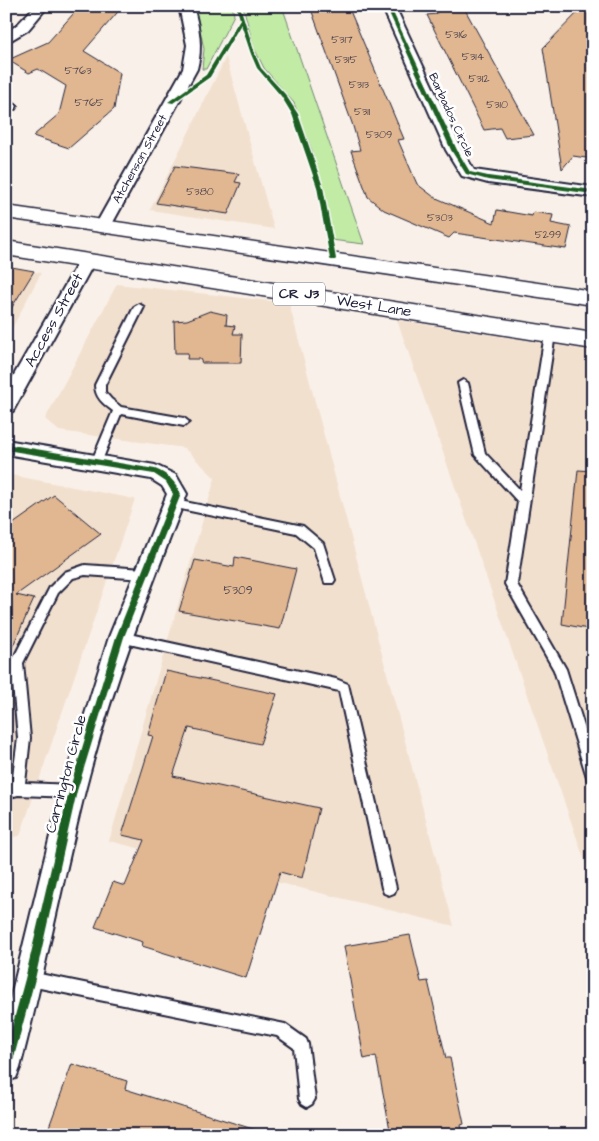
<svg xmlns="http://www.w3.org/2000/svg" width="599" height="1141" viewBox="0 0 599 1141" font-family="'Architects Daughter',sans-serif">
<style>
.built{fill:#f2e0cf}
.green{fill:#c2eba6;stroke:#728670}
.building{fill:#e1b791;stroke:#22223b}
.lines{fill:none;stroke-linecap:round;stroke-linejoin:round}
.lane-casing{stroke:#22223b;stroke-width:4}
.street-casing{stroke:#22223b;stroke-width:4}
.primary-casing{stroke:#22223b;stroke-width:3}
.lane{fill:#fff;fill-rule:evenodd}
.street{fill:#fff;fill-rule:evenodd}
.primary{fill:#fff;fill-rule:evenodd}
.cycleway-casing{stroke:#fff;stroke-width:3}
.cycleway{fill:#1b5e20;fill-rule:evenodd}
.labels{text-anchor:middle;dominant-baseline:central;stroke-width:5;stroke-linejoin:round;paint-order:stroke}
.far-number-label{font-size:11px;fill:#524750}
.far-street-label{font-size:12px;fill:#22223b;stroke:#fff}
.number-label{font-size:12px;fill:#524750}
.shield{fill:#fff;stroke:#646476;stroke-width:1}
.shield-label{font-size:14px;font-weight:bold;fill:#22223b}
.street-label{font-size:15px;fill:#22223b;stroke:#fff}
</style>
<rect width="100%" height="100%" fill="#f9f1e9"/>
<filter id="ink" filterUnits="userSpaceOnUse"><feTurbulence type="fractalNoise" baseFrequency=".02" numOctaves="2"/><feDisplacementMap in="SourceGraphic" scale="10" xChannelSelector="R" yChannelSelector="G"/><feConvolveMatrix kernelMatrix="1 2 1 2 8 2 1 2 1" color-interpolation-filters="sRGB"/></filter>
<g filter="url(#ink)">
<g class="built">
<polygon points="226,57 274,229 150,210"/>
<polygon points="6,267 41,273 6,340"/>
<polygon points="117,284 289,303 454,926 109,841 215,478 184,448 59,431 45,419"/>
<polygon points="397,320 593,351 593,885"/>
<polygon points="6,474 135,499 20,836 6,838"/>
</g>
<g class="green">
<polygon points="195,6 232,6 234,15 206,69 202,69 204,49"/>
<polygon points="243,6 282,6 364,244 331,240 327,206 311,148 294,103 264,68 254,48"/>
</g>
<g class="building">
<polygon points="78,6 123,6 84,51 120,73 114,109 69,148 33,136 59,114 66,86 38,69 29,73 8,60 48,42 74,13"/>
<polygon points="348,6 404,139 398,140 417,184 434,197 494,223 497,210 532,216 533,212 553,215 551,223 571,227 566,249 454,233 449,238 384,210 368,197 351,151 360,150 352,123 311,9"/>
<polygon points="433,6 463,6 534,135 505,138 500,128 484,130 427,15 437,14"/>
<polygon points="584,6 593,6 593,159 573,156 562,169 543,48"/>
<polygon points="175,166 239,174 235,182 241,183 228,214 156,203"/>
<polygon points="6,266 34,271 6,317"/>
<polygon points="210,311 227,315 226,325 235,326 233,334 242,334 241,363 202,363 200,359 187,359 188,353 175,353 174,321 187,320"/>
<polygon points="578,470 593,471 593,630 562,624"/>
<polygon points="54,495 101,534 16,595 34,599 6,661 6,529"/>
<polygon points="235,557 296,569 280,629 179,611 195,560 234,567"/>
<polygon points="166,671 277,694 260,744 189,728 173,776 319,808 302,878 280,872 246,978 142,946 143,942 95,927 113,882 125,886 144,840 122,835 153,736 148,735"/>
<polygon points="410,935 421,982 428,981 446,1058 450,1058 464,1124 461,1125 463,1135 391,1135 376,1056 364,1059 344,946"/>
<polygon points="72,1064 127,1081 125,1089 256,1130 256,1135 46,1135"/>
</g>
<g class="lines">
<defs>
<g id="lane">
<path d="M139,304L144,307L105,385V392L111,399L121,407L184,418L189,422L184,426L121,414L101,463L96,467L91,463L113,411C103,404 95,397 95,385L134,307Z"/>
<polygon points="550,331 555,334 517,584 566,669 593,755 593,783 588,781 587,777 554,670 505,584 518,502 475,455 458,383 463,380 468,383 485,453 520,490 545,334"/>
<polygon points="175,500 303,526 323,543 335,580 333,583 325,583 314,548 296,533 171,507 170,504"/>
<polygon points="85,565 144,569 148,571 150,574 148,577 144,579 85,575 73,578 58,593 23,663 30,738 25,783 73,785 78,787 79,791 78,795 73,797 18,795 6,798 6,786 12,784 18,738 11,663 50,587 65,572"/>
<polygon points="120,632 336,679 348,684 396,888 394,893 389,895 384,893 382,888 339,691 120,642 116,641 114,637 116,633"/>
<polygon points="30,972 285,1024 306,1039 308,1044 315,1099 312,1104 307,1107 302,1104 299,1099 294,1048 277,1036 30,986 25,984 23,979 25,974"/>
</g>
<g id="street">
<polygon points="35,6 48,6 28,30 6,43 6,33 18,24"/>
<path d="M179,6H193C199,27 203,47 197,69L111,226L109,230H97L95,226L183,69L187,45Z"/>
<polygon points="382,6 395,6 462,150 474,170 593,187 593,197 488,183 462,176 446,150"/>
<polygon points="6,99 17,106 15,109 6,109"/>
<polygon points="87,256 93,257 95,261 13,411 6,413 6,389 79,261 81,257"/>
<path d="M6,440L155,465L176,475L187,494C149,592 111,689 85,791C62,883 44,976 20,1068L16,1078L6,1082V1016L61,791L109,637L167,494L162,486L151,479L6,454Z"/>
</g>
<g id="primary">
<polygon points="6,206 593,291 593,305 6,218"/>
<polygon points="6,241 593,333 593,349 6,255"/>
</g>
</defs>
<use href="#lane" class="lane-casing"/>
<use href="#street" class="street-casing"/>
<use href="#primary" class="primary-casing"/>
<use href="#lane" class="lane"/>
<use href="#street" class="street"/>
<use href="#primary" class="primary"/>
<defs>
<g id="cycleway">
<polygon points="236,6 240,6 255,54 261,68 285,94 298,114 323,187 336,259 335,260 331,260 330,259 317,187 292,114 281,96 257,68 251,54 241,24 210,77 173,103 168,102 206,75 240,19"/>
<polygon points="386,6 390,6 457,150 470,172 488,176 593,190 593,194 488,180 466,174 451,150"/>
<path d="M6,444L155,469C168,474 175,481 181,494L124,637L77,791L35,979L11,1068L10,1072L6,1073V1049L25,979L69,791L116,637L173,494L166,482L154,474L6,450Z"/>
</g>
</defs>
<use href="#cycleway" class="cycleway-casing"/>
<use href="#cycleway" class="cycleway"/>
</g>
</g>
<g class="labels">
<g class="far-number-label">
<text x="456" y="34">5316</text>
<text x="342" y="39">5317</text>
<text x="473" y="56">5314</text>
<text x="346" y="59">5315</text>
<text x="78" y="70">5763</text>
<text x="479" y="78">5312</text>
<text x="359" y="84">5313</text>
<text x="89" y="102">5765</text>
<text x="497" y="104">5310</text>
<text x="362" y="111">5311</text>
<text x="379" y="134">5309</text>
<text x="200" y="191">5380</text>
<text x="440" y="217">5303</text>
<text x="548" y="234">5299</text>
</g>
<g class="far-street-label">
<text transform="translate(451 115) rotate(65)">Barbados Circle</text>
<text transform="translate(140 159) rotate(-61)">Atchenson Street</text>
</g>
<g class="number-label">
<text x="238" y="590">5309</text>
</g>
<rect class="shield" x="273" y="282.5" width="52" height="23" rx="4"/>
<g class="shield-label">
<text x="299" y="294">CR J3</text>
</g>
<g class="street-label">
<text transform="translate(374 306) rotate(9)">West Lane</text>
<text transform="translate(54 320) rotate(-61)">Access Street</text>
<text transform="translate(66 774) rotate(-75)">Carrington Circle</text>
</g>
</g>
<rect width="599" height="1141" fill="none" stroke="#fff" stroke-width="25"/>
<rect x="12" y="12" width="574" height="1116" fill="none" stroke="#22223b" stroke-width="2" filter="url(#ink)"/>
</svg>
